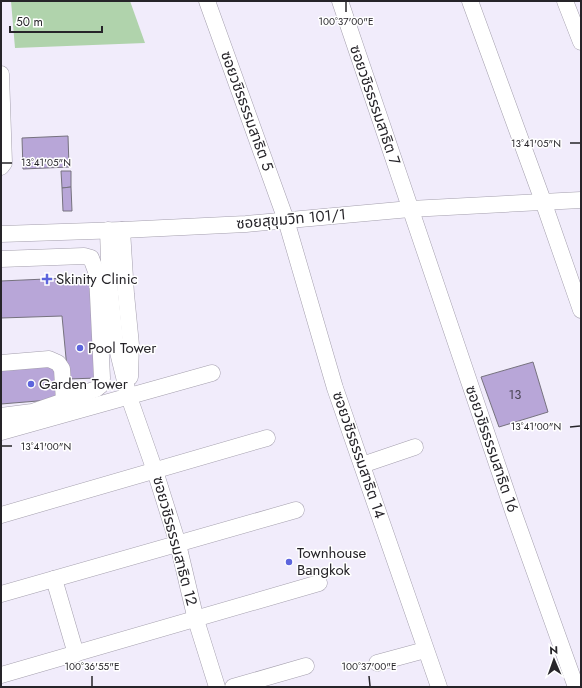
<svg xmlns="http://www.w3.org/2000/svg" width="582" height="688" viewBox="0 0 582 688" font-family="Jost,'Noto Sans Thai',sans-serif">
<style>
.green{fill:#b0d3ac}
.building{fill:#b8a6d8;stroke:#76727e}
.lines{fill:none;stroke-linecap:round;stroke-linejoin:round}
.minor-casing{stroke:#a49fad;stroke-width:17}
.minor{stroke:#fff;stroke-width:16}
.ticks{fill:none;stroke:#262429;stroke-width:1.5}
.poi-dot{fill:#5d65dd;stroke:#fff;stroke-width:1.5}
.labels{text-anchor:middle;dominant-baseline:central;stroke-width:3;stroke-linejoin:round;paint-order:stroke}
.number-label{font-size:13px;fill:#4a4455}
.street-label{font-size:15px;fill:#262429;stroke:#fff}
.poi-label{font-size:15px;fill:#262429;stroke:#fff;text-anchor:start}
.ticks-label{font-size:10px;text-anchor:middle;fill:#262429;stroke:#fff;stroke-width:3;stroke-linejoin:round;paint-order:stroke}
</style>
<rect width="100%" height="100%" fill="#f1ecfb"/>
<polygon class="green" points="11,1 130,1 145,43 15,48"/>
<g class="building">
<polygon points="68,136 69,167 23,169 22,138"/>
<polygon points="61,171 71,171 71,187 62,188"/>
<polygon points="71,187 72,211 63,211 62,188"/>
<polygon points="90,277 97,378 68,379 62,316 1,318 1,281"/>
<polygon points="533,362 548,412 499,427 481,377"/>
<polygon points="60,365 62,399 1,404 1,369"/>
</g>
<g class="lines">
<defs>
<g id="minor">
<polyline points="207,1 286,220 335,388 439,687"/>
<polyline points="340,1 514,514 576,687"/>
<polyline points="470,1 543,201 581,310"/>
<polyline points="565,1 581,42"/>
<polyline points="1,74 4,163 1,167"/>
<polyline points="108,230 110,292 115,340 129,397 155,471 178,544 196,620 217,687"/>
<polyline points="122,230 126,294 131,345 130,377"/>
<polyline points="1,234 122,230 246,224 410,209 581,200"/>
<polyline points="1,259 84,256 91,258 97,274 102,378 101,385 96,389 64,401"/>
<polyline points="1,363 49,359 58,363 62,369 64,401 32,412 1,416"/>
<polyline points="1,432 212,373"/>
<polyline points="362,465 415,447"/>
<polyline points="1,515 267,438"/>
<polyline points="54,579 76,654"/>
<polyline points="1,594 296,510"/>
<polyline points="377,663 425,650"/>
<polyline points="1,675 319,583"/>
<polyline points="233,687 306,666"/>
</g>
</defs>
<use href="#minor" class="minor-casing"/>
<use href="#minor" class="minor"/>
</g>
<path class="ticks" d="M346,2V12M570,143H580M2,163H12M570,427L580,426M2,446H12M92,676V686M369,676L370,686"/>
<g class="poi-dot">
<path d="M45 273h4v4h4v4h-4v4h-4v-4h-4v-4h4z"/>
<circle cx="80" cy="348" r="4"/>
<circle cx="31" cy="384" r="4"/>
<circle cx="289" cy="562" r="4"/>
</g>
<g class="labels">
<g class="number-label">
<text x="515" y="394">13</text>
</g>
<g class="street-label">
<text transform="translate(375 105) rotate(71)">ซอยวชิรธรรมสาธิต 7</text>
<text transform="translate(247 111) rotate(70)">ซอยวชิรธรรมสาธิต 5</text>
<text transform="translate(291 219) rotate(-5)">ซอยสุขุมวิท 101/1</text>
<text transform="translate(492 449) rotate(71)">ซอยวชิรธรรมสาธิต 16</text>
<text transform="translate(359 455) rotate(71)">ซอยวชิรธรรมสาธิต 14</text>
<text transform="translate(175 541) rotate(75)">ซอยวชิรธรรมสาธิต 12</text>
</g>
<g class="poi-label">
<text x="56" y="279">Skinity Clinic</text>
<text x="88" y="348">Pool Tower</text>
<text x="39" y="384">Garden Tower</text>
<text x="297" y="553">Townhouse<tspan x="297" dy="17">Bangkok</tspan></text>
</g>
</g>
<g class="ticks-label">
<text x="346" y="25">100°37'00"E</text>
<text x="536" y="147">13°41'05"N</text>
<text x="46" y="166">13°41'05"N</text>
<text x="536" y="430">13°41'00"N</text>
<text x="46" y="450">13°41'00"N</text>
<text x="92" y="670">100°36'55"E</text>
<text x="369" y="670">100°37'00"E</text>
</g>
<rect width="582" height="688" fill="none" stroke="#262429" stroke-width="4"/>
<g transform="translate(554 660) rotate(358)" stroke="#ffffff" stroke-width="3" paint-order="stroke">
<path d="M0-3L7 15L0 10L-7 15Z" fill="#262429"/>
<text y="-6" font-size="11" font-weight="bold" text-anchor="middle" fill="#262429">N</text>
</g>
<path d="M10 26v6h92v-6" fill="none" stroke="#262429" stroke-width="2"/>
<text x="16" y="26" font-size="12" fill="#262429" stroke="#ffffff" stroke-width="3" paint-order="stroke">50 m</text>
</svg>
